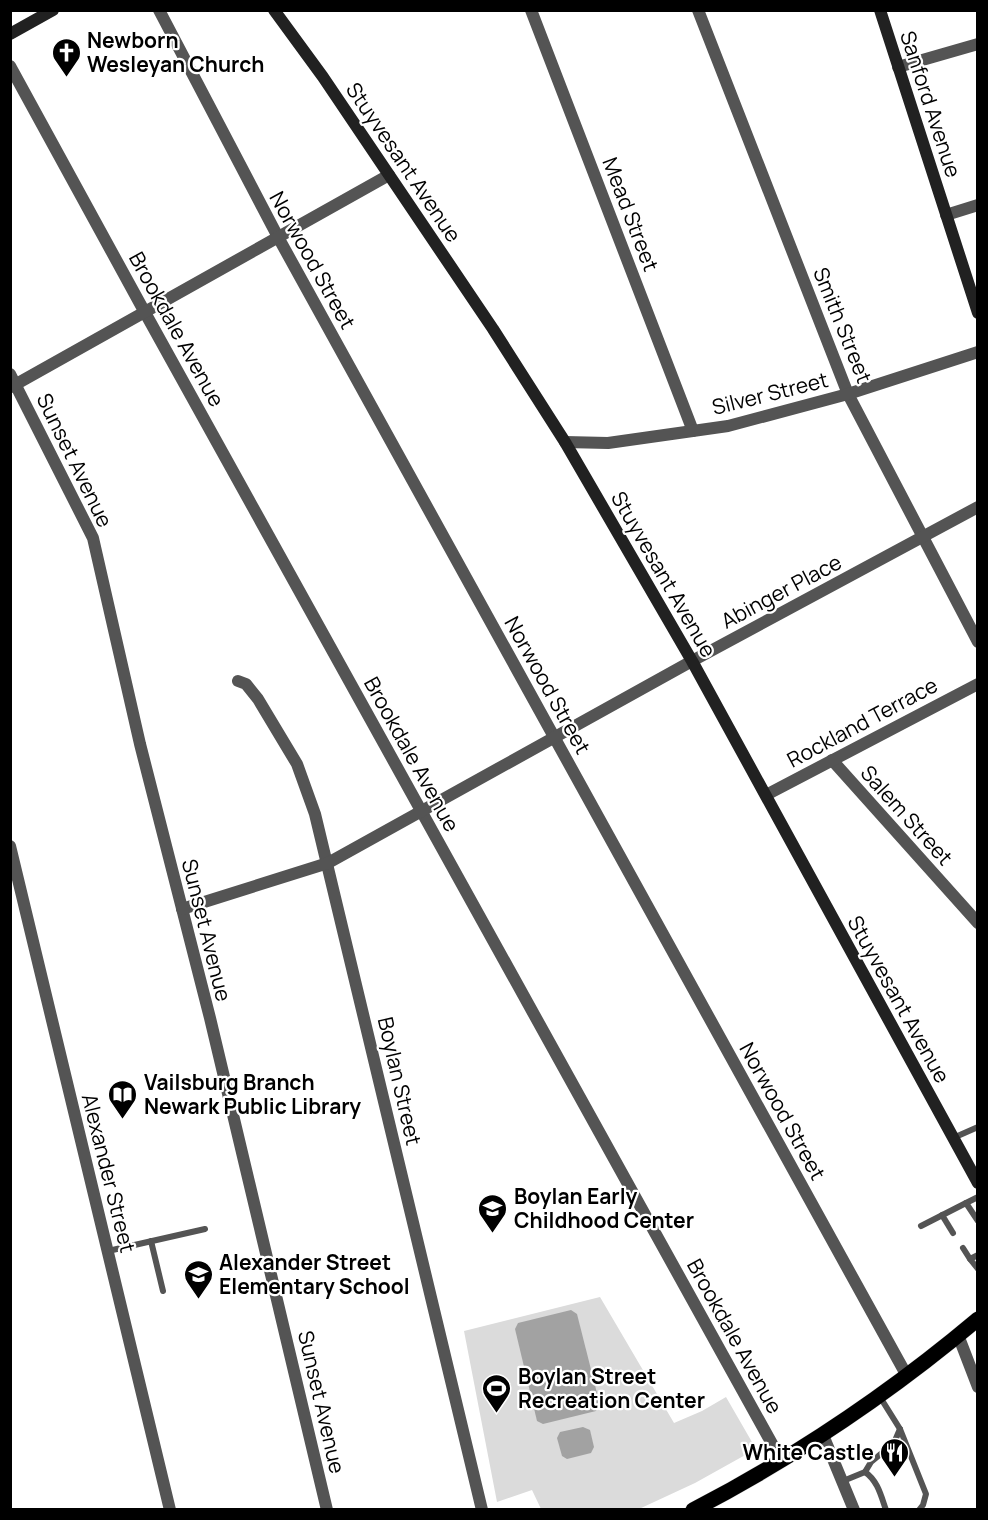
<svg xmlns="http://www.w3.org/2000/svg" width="988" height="1520" viewBox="0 0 988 1520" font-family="Manrope,sans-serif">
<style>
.green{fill:#dbdbdb}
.water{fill:#a2a2a2}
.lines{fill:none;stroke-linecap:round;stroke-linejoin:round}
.primary-casing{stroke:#dbdbdb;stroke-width:16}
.service{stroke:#545454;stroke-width:6}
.minor{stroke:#545454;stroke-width:12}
.tertiary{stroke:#545454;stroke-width:12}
.secondary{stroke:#212121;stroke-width:12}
.primary{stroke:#000;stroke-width:15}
.labels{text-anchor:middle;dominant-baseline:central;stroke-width:4.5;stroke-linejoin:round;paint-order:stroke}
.poi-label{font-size:21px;font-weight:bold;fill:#000;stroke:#fff;text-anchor:start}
.street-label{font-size:21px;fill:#000;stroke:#fff}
</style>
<rect width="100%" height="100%" fill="#fff"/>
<polygon class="green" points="600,1297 674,1423 702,1411 726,1397 756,1449 695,1483 639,1509 541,1509 532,1490 497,1502 464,1331"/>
<g class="water">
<polygon points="571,1310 577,1314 600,1405 596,1411 543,1424 537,1421 515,1329 518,1323"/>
<polygon points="583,1427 590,1430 594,1447 591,1453 567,1459 562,1456 557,1438 560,1432"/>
</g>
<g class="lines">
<defs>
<path id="primary" d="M693,1510C795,1457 890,1393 978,1319"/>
</defs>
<use href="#primary" class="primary-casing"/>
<g class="service">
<polyline points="953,1138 978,1127"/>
<polyline points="966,1203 978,1197"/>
<polyline points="942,1215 953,1233"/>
<polyline points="921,1226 966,1203 978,1221"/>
<polyline points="151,1241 163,1291"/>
<polyline points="963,1248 970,1259"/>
<polyline points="108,1251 205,1229"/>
<polyline points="978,1255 970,1259 978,1269"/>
<polyline points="880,1397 900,1429 926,1494 923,1505 919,1510"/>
<path d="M865,1472C878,1481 881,1496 886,1510"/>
<polyline points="843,1481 865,1472 871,1462 894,1443 900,1429"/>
</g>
<g class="minor">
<polyline points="159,10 278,237 907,1376"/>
<polyline points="531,10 693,431"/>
<polyline points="698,10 848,394 978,642"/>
<polyline points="10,66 143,309 781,1460"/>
<polyline points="898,67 978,44"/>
<polyline points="946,215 978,205"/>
<polyline points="10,374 93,538 140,744 210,1018 327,1510"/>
<polyline points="11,387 389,175"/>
<polyline points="565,442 608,443 728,426 848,394 978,352"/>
<polyline points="238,681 246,684 258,699 297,764 315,814 482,1510"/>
<polyline points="832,760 978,923"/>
<polyline points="766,795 978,684"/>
<polyline points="10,846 170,1510"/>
<polyline points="182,909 328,863 692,661 978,507"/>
<polyline points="958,1335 978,1387"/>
</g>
<polyline class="tertiary" points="823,1435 854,1510"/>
<g class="secondary">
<polyline points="274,10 323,77 493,329 565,442 692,661 978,1183"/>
<polyline points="880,10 978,313"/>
<polyline points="10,34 53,10"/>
</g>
<use href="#primary" class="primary"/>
</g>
<defs>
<symbol id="church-pin" viewBox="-11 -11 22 30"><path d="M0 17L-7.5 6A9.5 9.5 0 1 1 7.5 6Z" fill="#000" stroke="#fff"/><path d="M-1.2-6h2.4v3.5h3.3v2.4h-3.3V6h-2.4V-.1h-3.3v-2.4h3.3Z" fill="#fff"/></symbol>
<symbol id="library-pin" viewBox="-11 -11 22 30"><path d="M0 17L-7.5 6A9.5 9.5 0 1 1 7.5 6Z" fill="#000" stroke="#fff"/><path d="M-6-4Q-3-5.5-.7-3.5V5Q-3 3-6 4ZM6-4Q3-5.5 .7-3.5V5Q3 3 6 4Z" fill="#fff"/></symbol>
<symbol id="school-pin" viewBox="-11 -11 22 30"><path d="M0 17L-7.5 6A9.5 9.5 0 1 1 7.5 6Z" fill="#000" stroke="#fff"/><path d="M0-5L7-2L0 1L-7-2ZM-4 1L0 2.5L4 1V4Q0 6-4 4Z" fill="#fff"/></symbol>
<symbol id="stadium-pin" viewBox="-11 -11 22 30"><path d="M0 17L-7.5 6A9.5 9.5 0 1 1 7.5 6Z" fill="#000" stroke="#fff"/><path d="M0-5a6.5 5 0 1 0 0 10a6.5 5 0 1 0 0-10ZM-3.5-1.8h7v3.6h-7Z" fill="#fff"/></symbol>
<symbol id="restaurant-pin" viewBox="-11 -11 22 30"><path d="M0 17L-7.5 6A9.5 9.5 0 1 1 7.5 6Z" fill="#000" stroke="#fff"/><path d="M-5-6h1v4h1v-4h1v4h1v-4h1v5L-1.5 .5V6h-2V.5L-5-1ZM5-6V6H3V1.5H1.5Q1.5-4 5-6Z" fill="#fff"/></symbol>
</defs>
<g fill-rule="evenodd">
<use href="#church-pin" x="50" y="36" width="33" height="45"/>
<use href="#library-pin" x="106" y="1078" width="33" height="45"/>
<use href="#school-pin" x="476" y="1192" width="33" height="45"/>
<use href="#school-pin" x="182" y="1258" width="33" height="45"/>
<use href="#stadium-pin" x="480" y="1372" width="33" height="45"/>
<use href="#restaurant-pin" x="878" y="1436" width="33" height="45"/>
</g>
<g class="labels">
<g class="poi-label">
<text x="87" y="40">Newborn<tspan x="87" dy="24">Wesleyan Church</tspan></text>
<text x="144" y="1082">Vailsburg Branch<tspan x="144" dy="24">Newark Public Library</tspan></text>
<text x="514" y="1196">Boylan Early<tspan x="514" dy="24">Childhood Center</tspan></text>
<text x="219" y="1262">Alexander Street<tspan x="219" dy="24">Elementary School</tspan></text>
<text x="518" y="1376">Boylan Street<tspan x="518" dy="24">Recreation Center</tspan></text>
<text x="874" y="1452" text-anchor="end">White Castle</text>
</g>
<g class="street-label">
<text transform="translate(931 104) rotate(72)">Sanford Avenue</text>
<text transform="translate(404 162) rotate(56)">Stuyvesant Avenue</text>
<text transform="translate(631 214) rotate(69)">Mead Street</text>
<text transform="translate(313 260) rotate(61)">Norwood Street</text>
<text transform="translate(843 325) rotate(68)">Smith Street</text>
<text transform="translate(177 329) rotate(61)">Brookdale Avenue</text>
<text transform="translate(770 393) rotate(-14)">Silver Street</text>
<text transform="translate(75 460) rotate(64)">Sunset Avenue</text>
<text transform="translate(664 574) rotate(60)">Stuyvesant Avenue</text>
<text transform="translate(781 591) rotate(-28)">Abinger Place</text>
<text transform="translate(548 685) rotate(61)">Norwood Street</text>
<text transform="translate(862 722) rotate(-28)">Rockland Terrace</text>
<text transform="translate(412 754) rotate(61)">Brookdale Avenue</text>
<text transform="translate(907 815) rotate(48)">Salem Street</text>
<text transform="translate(207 930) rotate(76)">Sunset Avenue</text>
<text transform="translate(899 999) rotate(61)">Stuyvesant Avenue</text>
<text transform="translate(400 1081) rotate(77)">Boylan Street</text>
<text transform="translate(783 1111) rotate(61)">Norwood Street</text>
<text transform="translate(109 1173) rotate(76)">Alexander Street</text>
<text transform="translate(735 1336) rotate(61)">Brookdale Avenue</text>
<text transform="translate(322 1402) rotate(77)">Sunset Avenue</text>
</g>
</g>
<rect width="988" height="1520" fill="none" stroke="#000000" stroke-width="24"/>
</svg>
